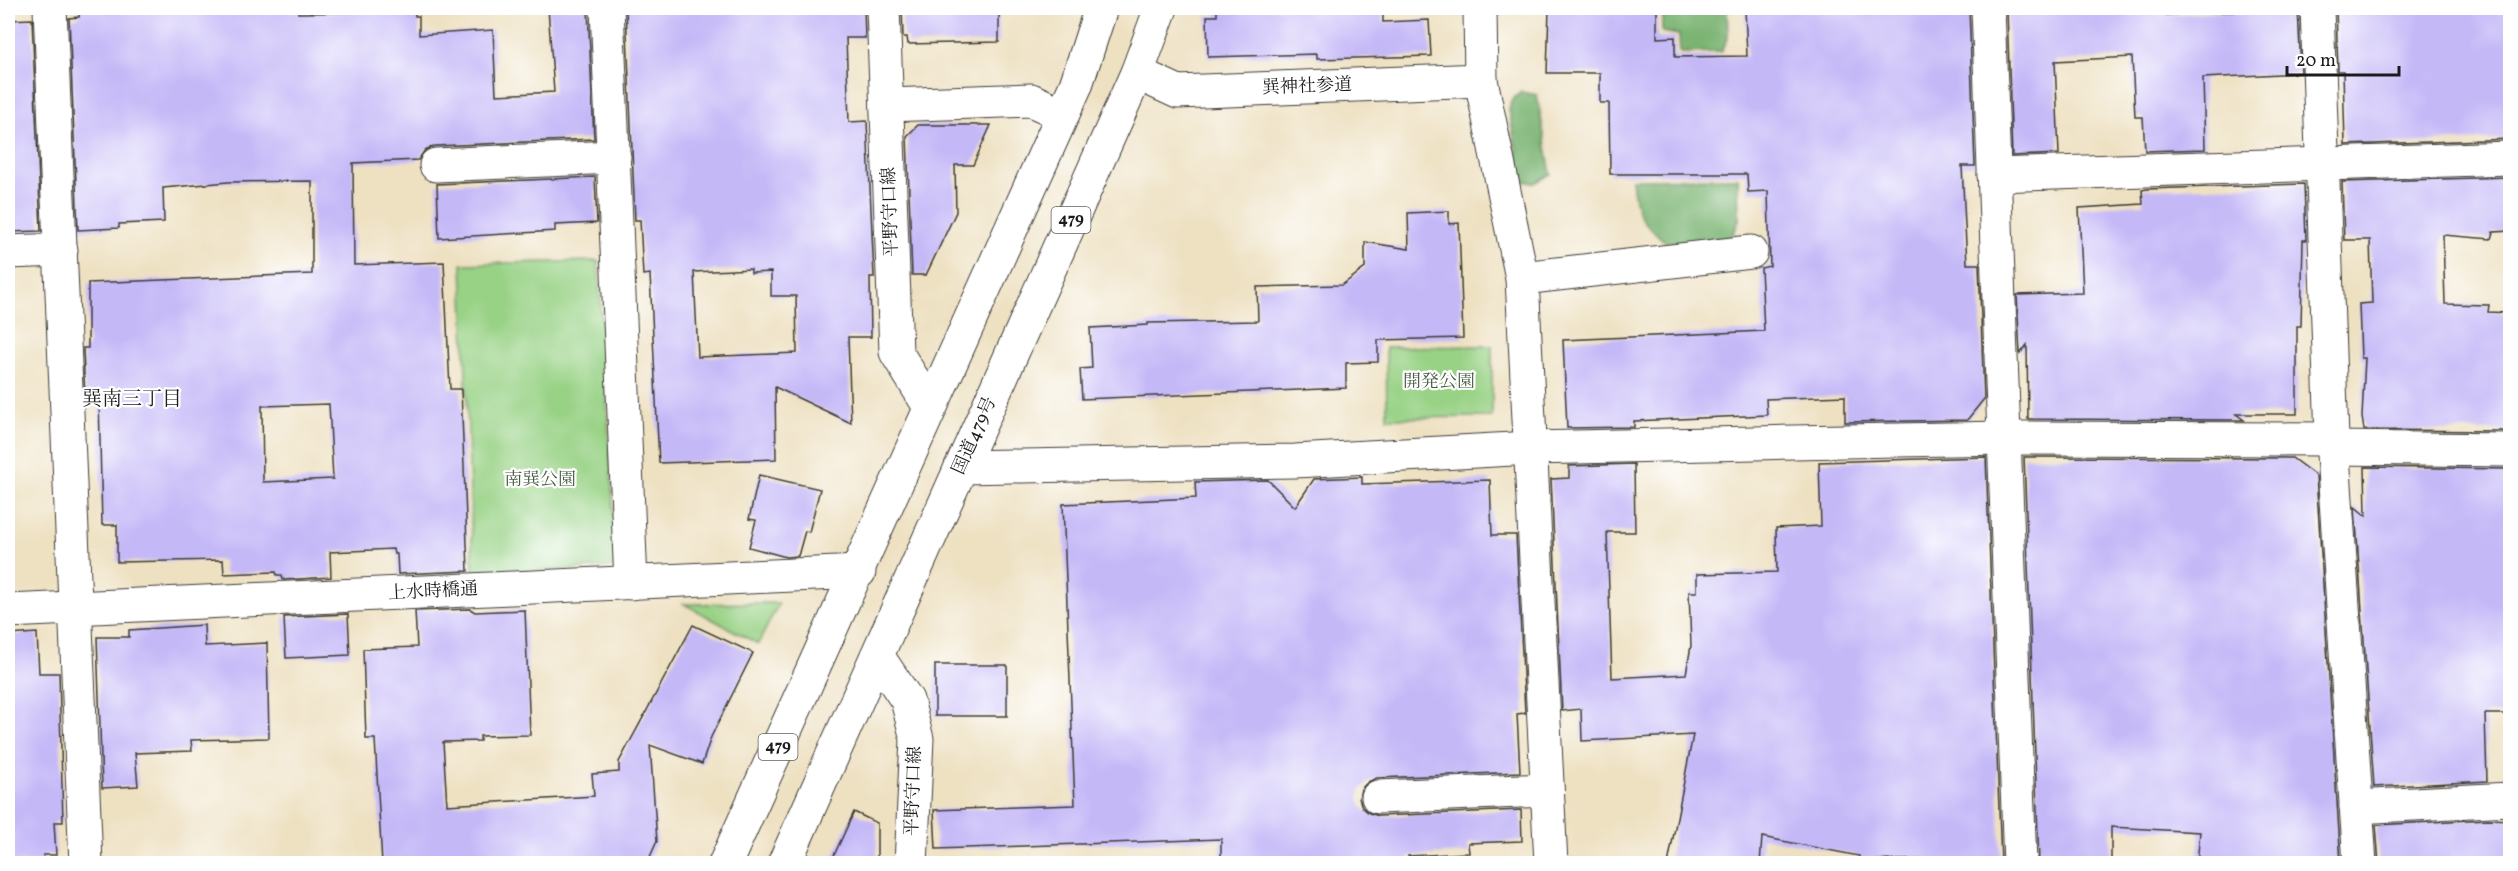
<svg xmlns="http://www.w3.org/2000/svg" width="2518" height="871" viewBox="0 0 2518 871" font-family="Vollkorn,'Noto Serif JP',serif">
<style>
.green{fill:#98d285;stroke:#5a7750;stroke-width:1.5}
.forest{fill:#7ab472;stroke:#4b6847;stroke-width:1.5}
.building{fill:#c4b8f7;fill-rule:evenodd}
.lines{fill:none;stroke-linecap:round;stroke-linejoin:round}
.minor-casing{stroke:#3c3a35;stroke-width:35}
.major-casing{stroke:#3c3a35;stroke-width:35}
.highway-casing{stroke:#3c3a35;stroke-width:35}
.minor{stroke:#fff;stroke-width:33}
.major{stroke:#fff;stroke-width:33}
.highway{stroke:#fff;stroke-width:33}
.labels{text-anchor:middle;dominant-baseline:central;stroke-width:4.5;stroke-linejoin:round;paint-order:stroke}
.shield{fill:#fff;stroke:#606060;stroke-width:1.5}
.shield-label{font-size:16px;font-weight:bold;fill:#1c1c1c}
.street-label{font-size:18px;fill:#1c1c1c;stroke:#fff}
.park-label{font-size:18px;fill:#475c41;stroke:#fff}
.neighbourhood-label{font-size:20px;fill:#1c1c1c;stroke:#fff}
</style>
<rect width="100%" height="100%" fill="#fff"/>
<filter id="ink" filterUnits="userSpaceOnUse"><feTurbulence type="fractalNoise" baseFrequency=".0167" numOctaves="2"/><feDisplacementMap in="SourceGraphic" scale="12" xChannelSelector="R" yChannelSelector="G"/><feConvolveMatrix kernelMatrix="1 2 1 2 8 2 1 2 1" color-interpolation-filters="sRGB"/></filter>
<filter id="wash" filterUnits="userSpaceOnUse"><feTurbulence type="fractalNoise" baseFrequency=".008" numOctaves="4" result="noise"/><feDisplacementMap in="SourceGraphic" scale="24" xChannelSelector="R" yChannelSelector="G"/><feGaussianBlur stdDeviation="1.35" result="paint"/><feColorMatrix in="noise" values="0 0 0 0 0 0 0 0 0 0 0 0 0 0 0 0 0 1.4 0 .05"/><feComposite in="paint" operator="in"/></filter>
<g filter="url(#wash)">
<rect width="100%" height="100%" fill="#eee1c2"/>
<g class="green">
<polygon points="598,261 617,567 473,574 462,264"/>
<polygon points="1492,346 1492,417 1387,418 1386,347"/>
<polygon points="779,603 758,644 684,604"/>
</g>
<g class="forest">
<polygon points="1662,8 1727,8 1728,36 1721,52 1680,53 1679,35 1662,32"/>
<polygon points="1521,92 1537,95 1551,174 1535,183 1522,181 1509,110 1511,101"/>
<path d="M1738,178L1739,220L1732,237L1667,243C1640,222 1635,213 1632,179Z"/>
</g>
<g id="blocks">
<g class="building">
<path d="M79,8H298V13L378,12V8H415V16H419V35L493,30L496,95L554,92L548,8H588L594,139L435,146L425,150L418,160L353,163L354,265L444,262L450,389H461L468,571L398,574L397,554H394L393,549L330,552L331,577L283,580L282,575H277L276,572L224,574L223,560L117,562V525H102L99,399L85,400L83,348H88V283L312,274V181L228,182L163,188L164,222L119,224V228L78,230L69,18L79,17ZM329,404L333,479L263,482L262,406Z"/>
<path d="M626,8H864L865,38H846L849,122L867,121L874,277H870L871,337H848L851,423L775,387L776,459L659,463L650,274L643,275L640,220H635ZM751,269V273L771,272V296H796L797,353L698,357L694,272Z"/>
<polygon points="902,8 999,8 999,42 908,44 907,37 903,37"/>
<polygon points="1217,8 1383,8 1383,22 1429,20 1431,56 1317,59 1317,54 1208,57 1207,16 1217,16"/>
<polygon points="1549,8 1657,8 1657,38 1675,37 1675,57 1747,56 1745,8 1969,8 1975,166 1962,166 1967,264 1979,264 1984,399 1967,420 1845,422 1845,396 1766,399 1767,415 1634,421 1634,427 1567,428 1563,340 1764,331 1761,268 1770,266 1768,191 1748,192 1747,174 1610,174 1609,103 1600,103 1600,73 1547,73"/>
<polygon points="2165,8 2166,15 2298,8 2301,73 2203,78 2205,149 2145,151 2143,117 2135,117 2132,57 2055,61 2059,154 2012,156 2007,9"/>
<polygon points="2336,8 2511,8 2511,139 2345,145 2343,71 2338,71"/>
<polygon points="32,19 41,231 8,232 8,20"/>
<polygon points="918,125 991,125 973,165 955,165 956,212 926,275 912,275 907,136"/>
<polygon points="595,177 597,223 555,225 555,231 439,238 437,184"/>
<polygon points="2511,177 2511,231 2493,232 2491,239 2443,235 2445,304 2489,305 2488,312 2511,313 2511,428 2505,428 2505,431 2364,430 2362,417 2365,358 2361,358 2359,304 2372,303 2370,240 2344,240 2342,182"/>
<polygon points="2304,184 2306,240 2303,240 2301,326 2297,326 2297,414 2236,414 2244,420 2028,419 2027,345 2020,354 2017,295 2083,293 2079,208 2143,204 2142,190 2147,189"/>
<polygon points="1449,211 1449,224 1459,223 1463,338 1378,340 1378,362 1346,363 1346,388 1082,399 1080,369 1092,368 1090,328 1148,325 1148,323 1258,321 1257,287 1342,285 1365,268 1365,242 1409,249 1408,213"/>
<polygon points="1986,457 2001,863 1935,864 1935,859 1859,861 1859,856 1762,837 1760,864 1668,864 1693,735 1582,741 1581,709 1562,711 1551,479 1569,478 1569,466 1634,464 1635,532 1607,532 1612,678 1686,674 1691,646 1689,592 1697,592 1697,574 1777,572 1776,528 1821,526 1819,462"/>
<polygon points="2024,457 2292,458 2316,476 2341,864 2197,864 2200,832 2111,827 2111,863 2039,863"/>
<polygon points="2365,467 2506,469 2508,540 2511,540 2511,714 2485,714 2487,781 2374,787 2355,507 2366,516"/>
<polygon points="759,475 820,489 809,532 805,531 798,556 786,557 749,547 756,520 749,519"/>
<polygon points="1362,477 1362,484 1490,480 1492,535 1516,535 1525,713 1517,714 1520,772 1377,778 1368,782 1361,789 1359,798 1362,807 1369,813 1379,816 1521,810 1522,841 1468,843 1469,853 1408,856 1409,864 1221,864 1221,839 936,849 934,810 1075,805 1063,504 1196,498 1195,482 1268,480 1295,507 1314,479"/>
<polygon points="470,609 475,612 525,610 530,735 480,736 480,741 443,742 447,805 594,796 592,774 619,772 619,762 693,625 753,653 711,737 702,764 650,745 657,841 649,859 572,864 382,864 375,739 366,739 363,649 417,647 415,611"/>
<polygon points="348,614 350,655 286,658 284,617"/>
<polygon points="204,625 205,646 267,643 269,738 191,740 192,751 135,753 138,786 102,788 97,637 129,637 129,630"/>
<polygon points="37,633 39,673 59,673 63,822 54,822 56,855 43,855 44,861 8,864 8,635"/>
<rect x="935" y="665" width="72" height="51"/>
<polygon points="854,812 877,823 877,864 830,864"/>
<polygon points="2488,819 2511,820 2511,864 2379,864 2376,825"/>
</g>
</g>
</g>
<g filter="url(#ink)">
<use href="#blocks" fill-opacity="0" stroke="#3c3a35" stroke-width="1.5"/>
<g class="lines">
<defs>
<g id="minor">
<polyline points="50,8 86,864"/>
<polyline points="607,8 631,583"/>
<polyline points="1480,8 1481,80 1522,278 1551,864"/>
<polyline points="1988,8 2020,864"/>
<polyline points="2317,8 2332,439 2360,864"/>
<polyline points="1137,73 1178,92 1481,80"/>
<polyline points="887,105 1031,100 1062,114"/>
<polyline points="436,165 614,157"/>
<polyline points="1994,175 2510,158"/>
<polyline points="8,252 61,250"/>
<polyline points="1522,278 1751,252"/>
<polyline points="2332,448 2510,450"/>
<polyline points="961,467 1295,461 1531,448 1793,442 2003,438 2332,439"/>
<polyline points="8,611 859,572"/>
<polyline points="1378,797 1547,790"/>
<polyline points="2356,807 2510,799"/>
</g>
<g id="major">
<polyline points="883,8 896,352 930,407"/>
<polyline points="878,657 907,700 917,739 911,864"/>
</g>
<g id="highway">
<polyline points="725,864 1076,85 1101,8"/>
<polyline points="784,864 1137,73 1161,8"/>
</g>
</defs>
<use href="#minor" class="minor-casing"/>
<use href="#major" class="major-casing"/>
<use href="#highway" class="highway-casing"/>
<use href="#minor" class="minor"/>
<use href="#major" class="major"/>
<use href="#highway" class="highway"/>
</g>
</g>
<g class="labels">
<g class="shield">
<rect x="1051.5" y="207" width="39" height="26" rx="4.5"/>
<rect x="758.5" y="734" width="39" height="26" rx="4.5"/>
</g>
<g class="shield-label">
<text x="1071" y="220">479</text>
<text x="778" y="747">479</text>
</g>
<g class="street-label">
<text transform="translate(1307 87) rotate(-2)">巽神社参道</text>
<text transform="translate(891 212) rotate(-92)">平野守口線</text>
<text transform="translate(975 436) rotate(-66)">国道479号</text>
<text transform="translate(433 592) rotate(-3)">上水時橋通</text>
<text transform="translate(914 791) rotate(-88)">平野守口線</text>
</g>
<g class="park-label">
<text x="1439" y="382">開発公園</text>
<text x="540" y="480">南巽公園</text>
</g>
<g class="neighbourhood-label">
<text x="132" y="400">巽南三丁目</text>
</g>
</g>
<rect width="2518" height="871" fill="none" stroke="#fff" stroke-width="30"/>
<path d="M2287 66v9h112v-9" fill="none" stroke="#1c1c1c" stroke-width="3"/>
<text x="2296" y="66" font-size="18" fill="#1c1c1c" stroke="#ffffff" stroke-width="4.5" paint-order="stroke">20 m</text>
</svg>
